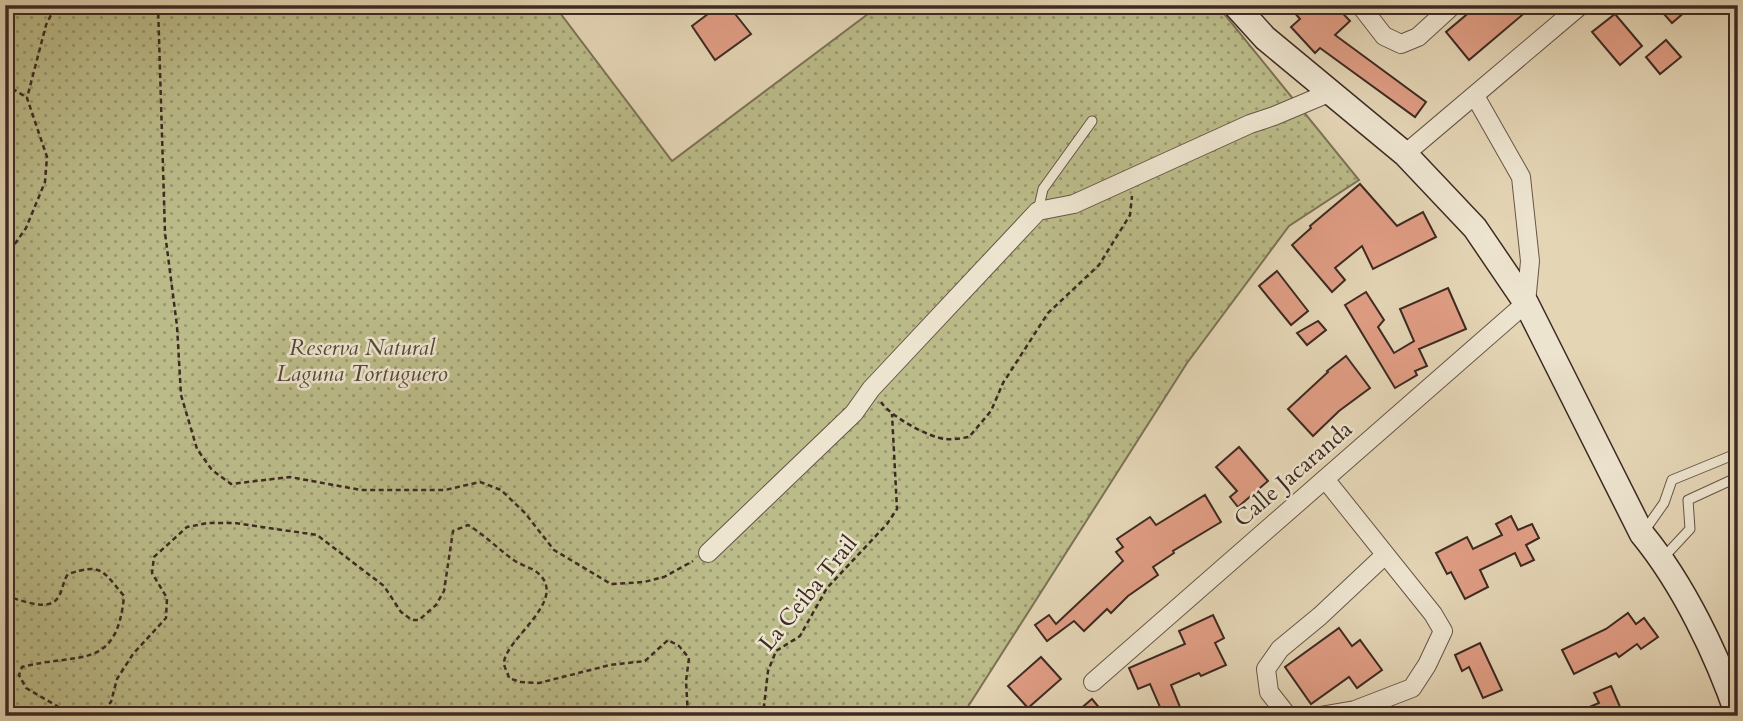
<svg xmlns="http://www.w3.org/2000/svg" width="1743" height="721" viewBox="0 0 1743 721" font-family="Cardo,serif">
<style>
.grass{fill:url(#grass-dots);stroke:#7c7256;stroke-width:2}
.building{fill:#e09d84;stroke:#3d2a22;stroke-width:2}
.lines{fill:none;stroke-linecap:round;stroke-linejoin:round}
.lane-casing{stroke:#675547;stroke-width:11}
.street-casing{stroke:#675547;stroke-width:20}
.secondary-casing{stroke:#3d2a22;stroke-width:27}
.path{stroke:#3d2a22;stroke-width:2.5;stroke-dasharray:5 3.5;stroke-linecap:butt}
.lane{stroke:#ede4cf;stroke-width:9}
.street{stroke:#ede4cf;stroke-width:18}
.secondary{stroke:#ede4cf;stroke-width:24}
.labels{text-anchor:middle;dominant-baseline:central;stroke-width:5;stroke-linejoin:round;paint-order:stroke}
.park-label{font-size:23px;font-style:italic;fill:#564737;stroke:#ede4cf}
.street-label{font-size:23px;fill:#3d2a22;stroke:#ede4cf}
</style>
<defs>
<pattern id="grass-dots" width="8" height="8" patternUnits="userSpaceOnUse" patternTransform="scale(1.75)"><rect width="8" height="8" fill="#bbbb89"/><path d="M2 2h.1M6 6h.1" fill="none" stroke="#999870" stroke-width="1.8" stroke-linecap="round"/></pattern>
</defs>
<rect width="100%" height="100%" fill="#e4d5b5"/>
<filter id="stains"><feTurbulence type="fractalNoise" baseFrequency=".00286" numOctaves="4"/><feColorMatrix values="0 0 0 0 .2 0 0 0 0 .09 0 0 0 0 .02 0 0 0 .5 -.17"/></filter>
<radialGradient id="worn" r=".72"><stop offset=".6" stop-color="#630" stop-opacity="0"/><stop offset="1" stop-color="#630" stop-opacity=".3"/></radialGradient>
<polygon class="grass" points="5,5 554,5 672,161 880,5 1217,5 1359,180 1289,226 1187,363 962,716 5,716"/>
<g class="building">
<polygon points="720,5 728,5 751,34 715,60 692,26"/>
<polygon points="1288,5 1335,5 1350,21 1335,35 1426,102 1415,117 1320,48 1315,53 1291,27 1300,19"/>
<polygon points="1478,5 1534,5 1469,60 1446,32"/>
<polygon points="1656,5 1693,5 1672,23"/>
<polygon points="1615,14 1642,46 1620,65 1592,32"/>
<polygon points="1666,40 1681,57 1660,74 1646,57"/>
<polygon points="1360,184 1397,226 1423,212 1436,237 1373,269 1362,246 1335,268 1345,280 1332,292 1292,245 1311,228 1310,226"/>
<polygon points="1277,271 1308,311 1291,325 1259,286"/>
<polygon points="1448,288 1466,329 1419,349 1427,366 1415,371 1417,375 1395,388 1345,305 1366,292 1384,320 1378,327 1394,353 1414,341 1400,309"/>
<polygon points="1318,321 1326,330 1307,345 1297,333"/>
<polygon points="1346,356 1370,388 1339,411 1313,436 1288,409 1328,372 1327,371"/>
<polygon points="1239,447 1268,481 1238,507 1230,497 1237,491 1216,467"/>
<polygon points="1205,495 1221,522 1173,551 1174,553 1153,567 1158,575 1128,596 1111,613 1107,609 1084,631 1074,621 1047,641 1035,625 1049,615 1056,624 1123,561 1116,552 1123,547 1117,539 1150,517 1156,525"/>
<polygon points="1511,516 1518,530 1532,524 1539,538 1526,545 1534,560 1521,566 1515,553 1480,570 1488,587 1465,599 1451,572 1447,574 1436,553 1467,537 1473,549 1502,535 1496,524"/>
<polygon points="1628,613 1636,624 1644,618 1658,637 1641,649 1637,644 1619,657 1616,653 1574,674 1562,650 1606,629"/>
<polygon points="1213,615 1224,638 1215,643 1226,665 1201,676 1199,673 1171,685 1180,707 1163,714 1150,684 1138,689 1129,668 1185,644 1179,631"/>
<polygon points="1339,628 1352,646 1360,640 1382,670 1357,688 1349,677 1311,704 1285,667"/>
<polygon points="1480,643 1502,690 1483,698 1469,667 1462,671 1455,655"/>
<polygon points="1041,657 1061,679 1028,708 1008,686"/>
<polygon points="1611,686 1624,716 1568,716 1599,703 1594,693"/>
<polygon points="1092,699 1106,716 1072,716"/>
</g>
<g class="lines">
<defs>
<g id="lane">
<polyline points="1038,211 1043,189 1092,121"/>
<polyline points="1645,530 1664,503 1672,480 1738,453"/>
<polyline points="1663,558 1690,529 1688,500 1738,477"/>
</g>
<g id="street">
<polyline points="1360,5 1384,36 1401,44 1418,37 1453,5"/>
<polyline points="1405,154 1581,5"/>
<polyline points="708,553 854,413 871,389 1038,211 1074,204 1250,124 1274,116 1331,92"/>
<polyline points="1093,682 1526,303 1530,261 1521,177 1475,96"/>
<polyline points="1293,716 1287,715 1269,692 1266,669 1280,649 1320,616 1385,555"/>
<polyline points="1320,716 1355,710 1412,688 1427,665 1443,631 1433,614 1325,479"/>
</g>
<path id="secondary" d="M1235,5L1265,38L1405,154L1475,228L1526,303L1642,534C1683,584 1717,654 1738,716"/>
</defs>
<use href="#lane" class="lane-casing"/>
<use href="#street" class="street-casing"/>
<use href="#secondary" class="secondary-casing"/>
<g class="path">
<polyline points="158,5 165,233 177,326 181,395 197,449 212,470 231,484 290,477 361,490 445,490 480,482 501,490 525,513 554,550 611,584 644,582 664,577 693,561"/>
<polyline points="5,84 26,97"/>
<polyline points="5,258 26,228 45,182 47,157 27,98 46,25 56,5"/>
<path d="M881,402C890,416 929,438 946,439C953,440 962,438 969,437L991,411L1003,383L1048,313L1099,265L1130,215L1132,196"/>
<path d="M5,596C20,599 50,614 59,596C63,589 63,581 68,574C102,563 102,570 124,596C117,672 78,652 22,667L19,675L26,688L74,716"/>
<path d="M97,716L111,702L117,679L133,654L166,618L167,598L152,573L154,557L187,527L208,523H235L317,535L384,586L401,612L412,620H419L436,605L444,591L453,531L468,525C485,535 499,550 515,561C523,566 533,568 539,574C568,601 505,639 504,663C504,667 508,673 509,678L520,682L539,683L610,665L645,661L668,640L679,646L689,658L686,681L688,716"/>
<polyline points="760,716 764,706 768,671 776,651 800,636 827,588 887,524 897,509 892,414"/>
</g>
<use href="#lane" class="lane"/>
<use href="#street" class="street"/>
<use href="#secondary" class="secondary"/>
</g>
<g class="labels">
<g class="park-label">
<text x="362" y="347">Reserva Natural<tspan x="362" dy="26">Laguna Tortuguero</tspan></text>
</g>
<g class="street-label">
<text transform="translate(1293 474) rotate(-41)">Calle Jacaranda</text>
<text transform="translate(808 593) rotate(-51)">La Ceiba Trail</text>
</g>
</g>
<rect width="1743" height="721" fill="none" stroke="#e4d5b5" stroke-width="28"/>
<rect x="7" y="7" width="1729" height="707" fill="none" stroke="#3d2a22" stroke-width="3.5"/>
<rect x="14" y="14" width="1715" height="693" fill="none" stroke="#3d2a22" stroke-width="2"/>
<rect width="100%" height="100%" filter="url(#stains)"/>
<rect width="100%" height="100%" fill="url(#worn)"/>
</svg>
